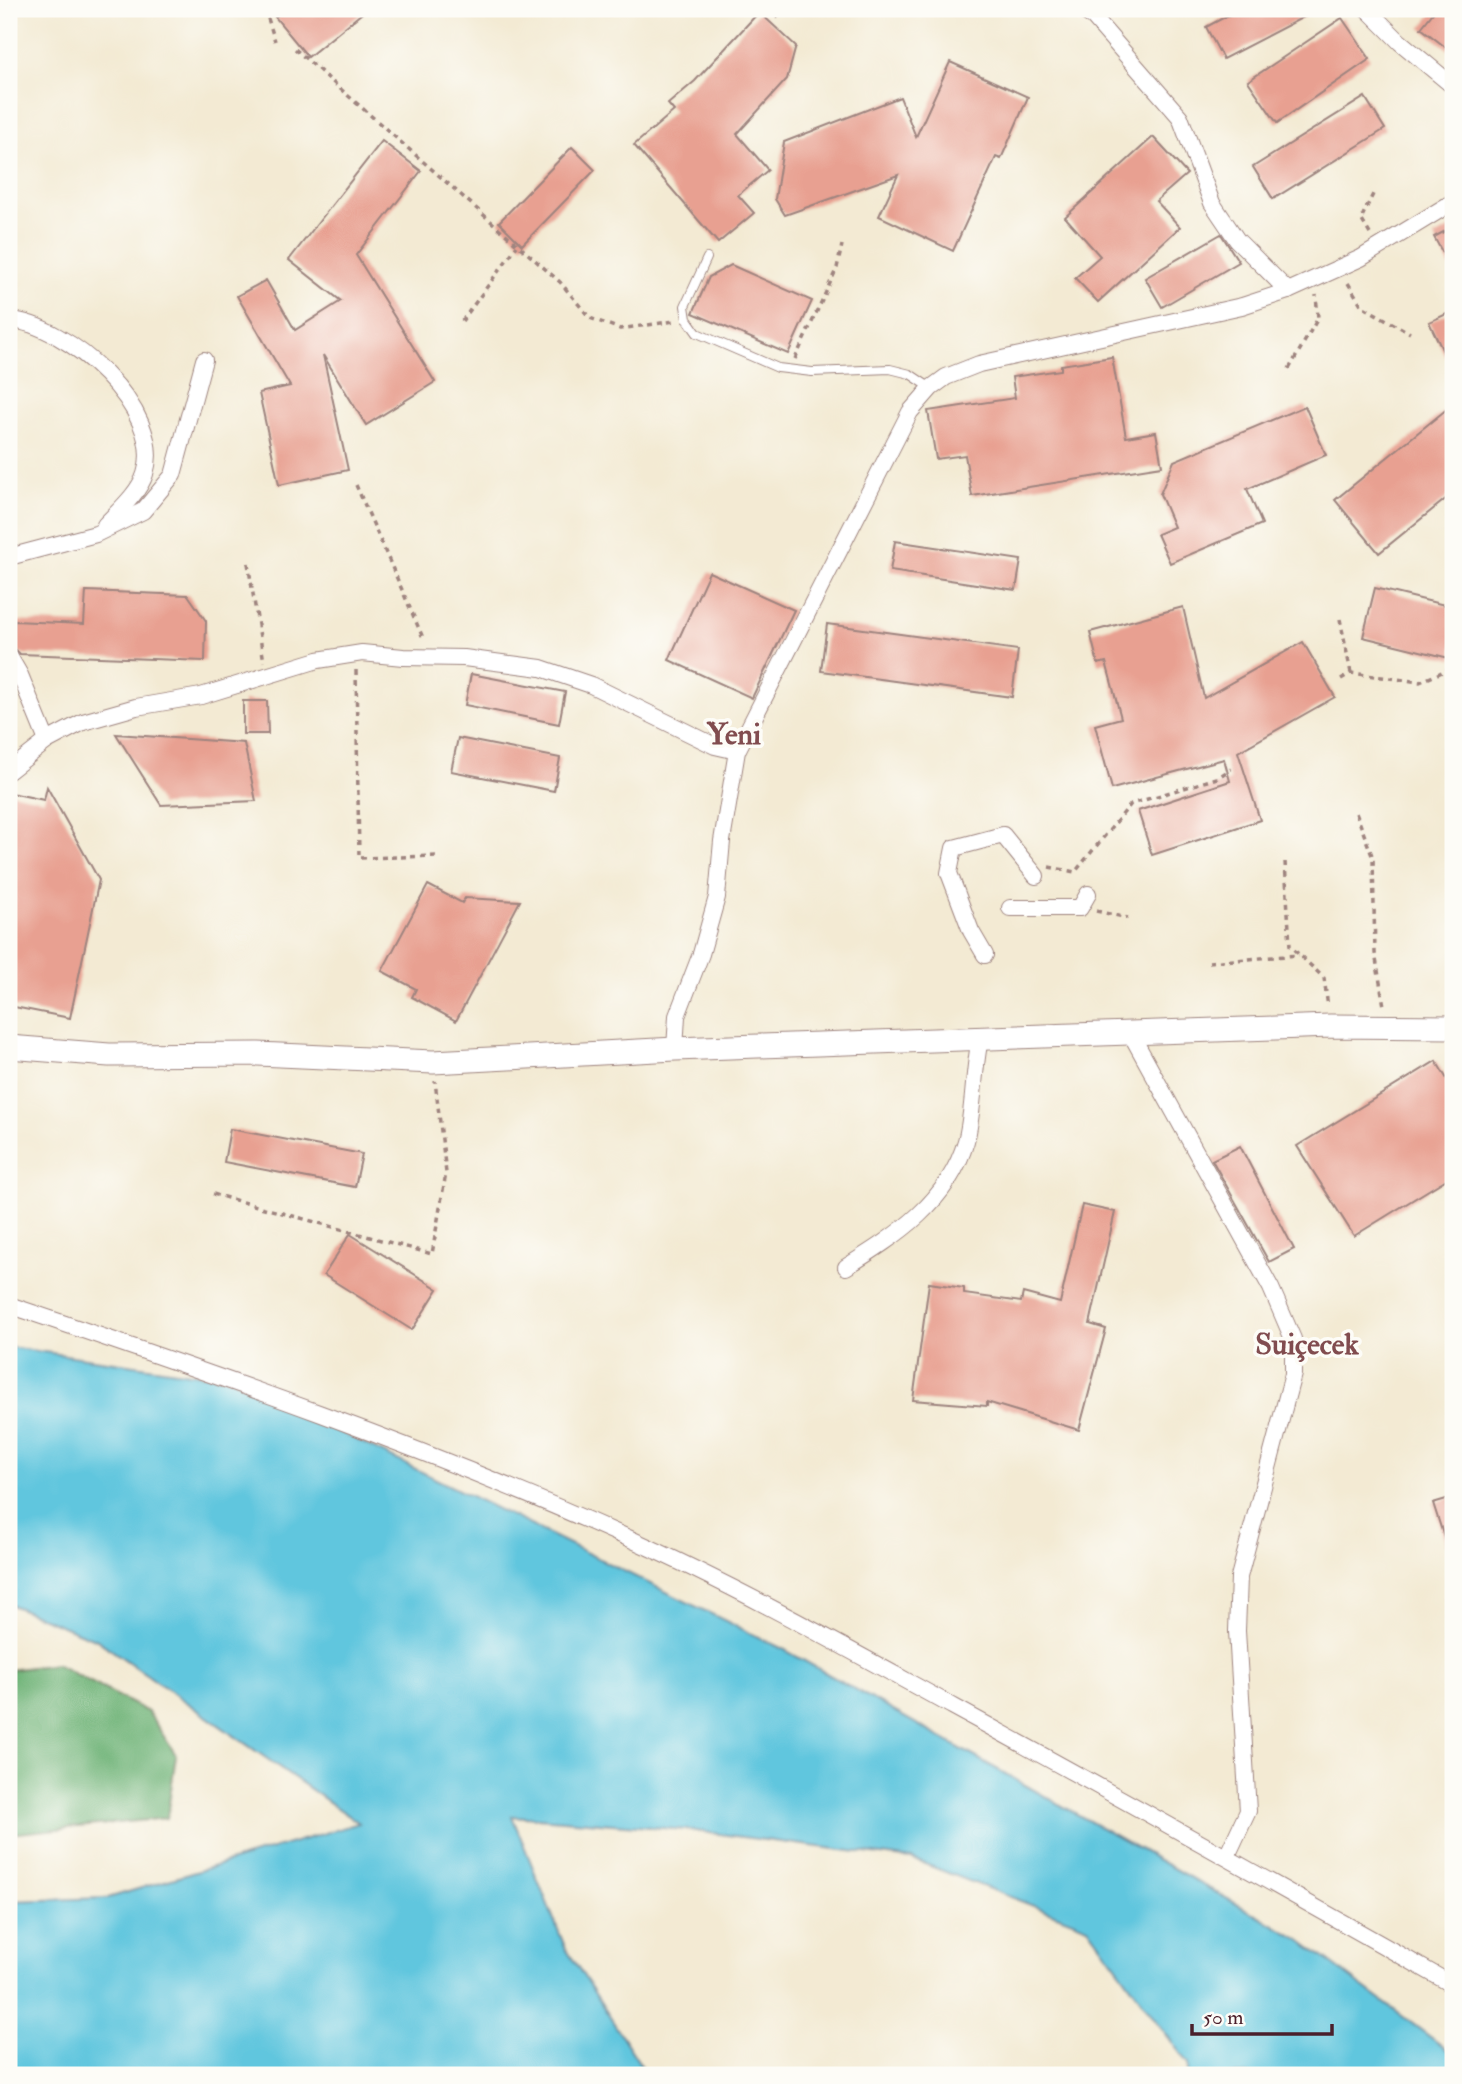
<svg xmlns="http://www.w3.org/2000/svg" width="1462" height="2084" viewBox="0 0 1462 2084" font-family="'IM FELL Double Pica',serif">
<style>
.forest{fill:#6db276;stroke:#5c6850;stroke-width:2}
.water{fill:#61c6de;stroke:#567284;stroke-width:2}
.building{fill:#e8a091}
.lines{fill:none;stroke-linecap:round;stroke-linejoin:round}
.lane-casing{stroke:#9e847f;stroke-width:10}
.street-casing{stroke:#9e847f;stroke-width:18}
.secondary-casing{stroke:#9e847f;stroke-width:25}
.path{stroke:#9e847f;stroke-width:3.5;stroke-dasharray:5 5;stroke-linecap:butt}
.lane{stroke:#fff;stroke-width:8}
.street{stroke:#fff;stroke-width:16}
.secondary{stroke:#fff;stroke-width:23}
.labels{text-anchor:middle;dominant-baseline:central;stroke-width:7;stroke-linejoin:round;paint-order:stroke}
.district-label{font-size:30px;font-weight:bold;fill:#814c4f;stroke:#fdfcf7}
</style>
<rect width="100%" height="100%" fill="#fdfcf7"/>
<filter id="ink" filterUnits="userSpaceOnUse"><feTurbulence type="fractalNoise" baseFrequency=".0143" numOctaves="2"/><feDisplacementMap in="SourceGraphic" scale="14" xChannelSelector="R" yChannelSelector="G"/><feConvolveMatrix kernelMatrix="1 2 1 2 8 2 1 2 1" color-interpolation-filters="sRGB"/></filter>
<filter id="wash" filterUnits="userSpaceOnUse"><feTurbulence type="fractalNoise" baseFrequency=".00686" numOctaves="4" result="noise"/><feDisplacementMap in="SourceGraphic" scale="28" xChannelSelector="R" yChannelSelector="G"/><feGaussianBlur stdDeviation="1.57" result="paint"/><feColorMatrix in="noise" values="0 0 0 0 0 0 0 0 0 0 0 0 0 0 0 0 0 1.4 0 .05"/><feComposite in="paint" operator="in"/></filter>
<g filter="url(#wash)">
<rect width="100%" height="100%" fill="#f3ead3"/>
<polygon class="forest" points="56,1664 148,1712 176,1755 167,1818 9,1834 9,1670"/>
<polygon class="water" points="9,1347 232,1379 783,1649 1299,1939 1453,2054 1453,2075 1188,2075 1188,2064 1088,1927 912,1859 688,1830 512,1816 565,1947 647,2075 9,2075 9,1901 108,1898 359,1823 97,1640 9,1604"/>
<g id="blocks">
<g class="building">
<polygon points="285,9 367,9 308,57 275,17"/>
<polygon points="1240,9 1319,9 1223,59 1206,27"/>
<polygon points="1436,9 1453,9 1453,53 1421,28"/>
<polygon points="759,12 796,46 787,79 737,134 768,170 738,195 754,213 718,243 634,145 674,111 668,104 695,81"/>
<polygon points="1342,18 1370,59 1277,123 1248,81"/>
<polygon points="950,62 1028,97 1001,159 996,157 953,251 879,216 898,175 785,215 775,199 784,142 900,97 916,137"/>
<polygon points="1365,97 1385,129 1273,199 1253,167"/>
<polygon points="1153,137 1187,174 1156,201 1180,227 1098,302 1075,278 1100,256 1065,217"/>
<polygon points="382,141 421,171 356,255 435,382 366,425 323,355 348,470 279,485 259,393 290,386 237,296 266,280 295,330 341,301 289,260"/>
<polygon points="572,147 595,170 522,245 499,222"/>
<polygon points="1453,227 1453,272 1434,237"/>
<polygon points="1221,234 1239,262 1162,307 1145,278"/>
<polygon points="731,265 812,301 788,354 693,313 709,277"/>
<polygon points="1453,311 1453,372 1429,322"/>
<polygon points="1112,357 1126,437 1156,432 1162,466 972,496 965,455 936,459 928,411 1015,398 1012,377 1061,370 1061,365"/>
<polygon points="1453,404 1453,493 1379,553 1335,500"/>
<polygon points="1305,406 1326,455 1247,489 1262,524 1170,563 1157,534 1174,527 1160,494 1174,461"/>
<polygon points="895,541 1021,560 1016,590 890,571"/>
<polygon points="709,572 794,610 752,698 669,660"/>
<polygon points="1375,588 1453,607 1453,659 1363,637"/>
<polygon points="86,591 188,595 206,621 205,661 20,654 13,647 14,621 84,624"/>
<polygon points="1183,607 1204,698 1303,642 1335,697 1238,752 1260,820 1152,855 1138,811 1230,781 1224,759 1112,789 1095,725 1121,718 1106,662 1098,664 1090,632"/>
<polygon points="827,624 1018,650 1012,697 821,671"/>
<polygon points="471,674 565,692 559,724 465,705"/>
<polygon points="243,701 267,701 268,734 243,734"/>
<polygon points="116,734 244,743 256,801 161,805"/>
<polygon points="458,738 560,758 554,791 451,771"/>
<polygon points="47,787 99,880 70,1018 9,1006 9,805 11,793 44,800"/>
<polygon points="428,885 462,903 465,898 520,901 456,1021 412,997 416,989 382,971"/>
<polygon points="1436,1061 1453,1089 1453,1175 1354,1236 1297,1146"/>
<polygon points="230,1129 362,1154 355,1187 224,1162"/>
<polygon points="1240,1146 1294,1249 1269,1262 1212,1160"/>
<polygon points="1082,1205 1115,1212 1090,1324 1106,1329 1079,1430 987,1402 987,1406 913,1400 929,1283 964,1288 964,1294 1021,1302 1023,1293 1060,1303"/>
<polygon points="350,1234 438,1289 412,1330 324,1275"/>
<polygon points="1453,1497 1453,1555 1450,1556 1433,1503"/>
</g>
</g>
</g>
<g filter="url(#ink)">
<use href="#blocks" fill-opacity="0" stroke="#9e847f" stroke-width="2"/>
<g class="lines">
<defs>
<polyline id="lane" points="707,258 685,306 687,319 697,333 778,368 812,372 890,369 910,374 931,388"/>
<g id="street">
<polyline points="1081,9 1093,17 1180,117 1212,203 1237,240 1288,291"/>
<polyline points="1367,9 1400,42 1453,86"/>
<path d="M9,320C66,323 166,410 145,474C139,493 118,511 105,525"/>
<polyline points="9,557 96,534 143,511 173,475 204,360"/>
<polyline points="9,656 20,675 47,741"/>
<polyline points="9,771 47,741 83,722 136,707 201,696 318,660 362,653 403,657 464,658 541,668 591,685 715,746 737,751"/>
<polyline points="1010,908 1080,908 1088,894"/>
<polyline points="985,955 971,931 949,873 954,848 1003,835 1036,876"/>
<polyline points="1131,1034 1271,1288 1293,1339 1293,1374 1239,1577 1237,1631 1248,1811 1227,1856"/>
<polyline points="675,1049 677,1016 701,954 717,897 722,841 737,751 910,412 931,388 946,377 979,364 1242,306 1288,291 1361,258 1453,202"/>
<path d="M846,1267C897,1235 948,1203 966,1141C974,1112 973,1071 980,1039"/>
<path d="M9,1305C217,1375 425,1447 626,1537C738,1587 846,1648 954,1707C1121,1798 1287,1891 1453,1985"/>
</g>
<polyline id="secondary" points="9,1047 109,1055 258,1054 433,1062 675,1049 1330,1026 1453,1027"/>
</defs>
<use href="#lane" class="lane-casing"/>
<use href="#street" class="street-casing"/>
<use href="#secondary" class="secondary-casing"/>
<g class="path">
<polyline points="265,9 275,41"/>
<polyline points="776,17 783,9"/>
<polyline points="295,49 560,282 590,318 620,329 675,321"/>
<polyline points="1370,234 1361,219 1375,190"/>
<polyline points="1348,283 1362,306 1410,333"/>
<polyline points="462,321 517,246"/>
<polyline points="795,359 837,268 842,245"/>
<polyline points="1289,369 1318,318 1316,295"/>
<polyline points="356,485 424,640"/>
<polyline points="248,563 264,662"/>
<polyline points="1340,619 1351,673"/>
<polyline points="356,670 359,858 438,856"/>
<polyline points="1341,679 1351,673 1420,682 1453,667"/>
<polyline points="1356,813 1373,858 1375,953 1384,1006"/>
<polyline points="1285,862 1290,946 1324,978 1328,1007"/>
<polyline points="1049,867 1075,872 1131,804 1217,778 1231,769"/>
<polyline points="1096,911 1128,918"/>
<polyline points="1209,962 1299,955"/>
<polyline points="213,1194 432,1254 446,1173 435,1081"/>
</g>
<use href="#lane" class="lane"/>
<use href="#street" class="street"/>
<use href="#secondary" class="secondary"/>
</g>
</g>
<g class="labels">
<g class="district-label">
<text x="734" y="734">Yeni</text>
<text x="1307" y="1344">Suiçecek</text>
</g>
</g>
<rect width="1462" height="2084" fill="none" stroke="#fdfcf7" stroke-width="35"/>
<path d="M1192 2024v10h140v-10" fill="none" stroke="#4a1f2b" stroke-width="3.5"/>
<text x="1203" y="2024" font-size="21" fill="#4a1f2b" stroke="#fdfcf7" stroke-width="5" paint-order="stroke">50 m</text>
</svg>
